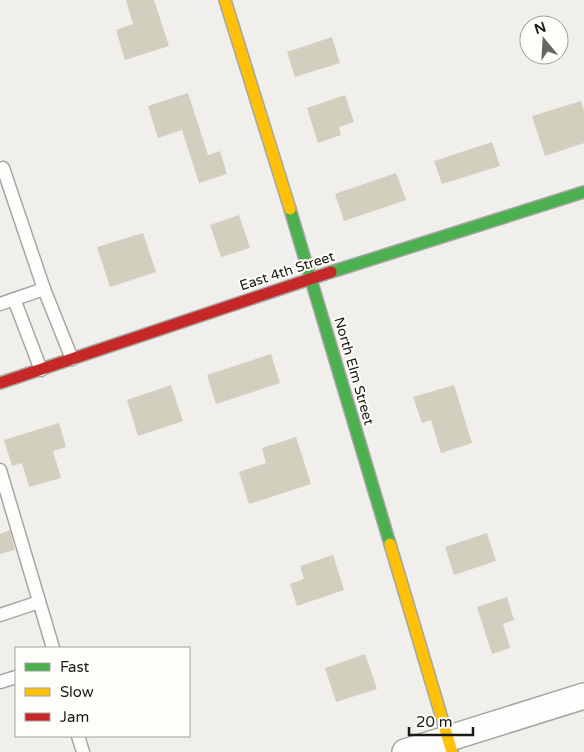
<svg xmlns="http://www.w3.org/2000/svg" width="584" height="752" viewBox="0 0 584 752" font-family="'Varela Round',sans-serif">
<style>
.building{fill:#d2cfbe}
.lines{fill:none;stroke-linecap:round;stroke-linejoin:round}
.lane-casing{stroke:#a6a6a3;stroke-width:15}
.street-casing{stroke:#a6a6a3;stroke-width:28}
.fast-casing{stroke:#a6a6a3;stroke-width:14}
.slow-casing{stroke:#a6a6a3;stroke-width:14}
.jam-casing{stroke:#a6a6a3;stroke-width:14}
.lane{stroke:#fdfdfc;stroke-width:12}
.street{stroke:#fdfdfc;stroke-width:25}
.fast{stroke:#4caf50;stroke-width:11}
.slow{stroke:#ffc107;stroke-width:11}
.jam{stroke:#c62828;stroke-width:11}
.labels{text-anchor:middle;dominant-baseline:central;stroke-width:4;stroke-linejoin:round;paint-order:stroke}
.street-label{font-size:14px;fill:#1b1a18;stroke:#fefdf7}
</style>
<rect width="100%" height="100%" fill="#f0efeb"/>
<g class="building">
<polygon points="126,0 154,0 169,46 125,60 116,30 133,24"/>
<polygon points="332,37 340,63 295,77 287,52"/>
<polygon points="188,93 208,155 220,151 227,174 199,183 182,130 158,138 148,106"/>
<polygon points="345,95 354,122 339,127 341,135 318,143 307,108"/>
<polygon points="581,101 584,111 584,143 545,156 532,116"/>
<polygon points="492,142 500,166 442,184 434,161"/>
<polygon points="396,173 406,200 344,221 335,194"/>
<polygon points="239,215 250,248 221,257 210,225"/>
<polygon points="143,233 156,272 110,287 97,247"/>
<polygon points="271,354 280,383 216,404 207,375"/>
<polygon points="171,385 183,421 138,436 127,400"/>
<polygon points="454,385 472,443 441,453 431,420 422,423 413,397"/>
<polygon points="59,423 66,447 53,451 61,478 29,487 22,463 12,466 4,440"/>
<polygon points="296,437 311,484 249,504 239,472 266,463 262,448"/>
<polygon points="10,530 15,550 0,554 0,534"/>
<polygon points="487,533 496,561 454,575 445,547"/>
<polygon points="333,555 344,590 297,606 290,584 304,579 300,566"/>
<polygon points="507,597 514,620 503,624 510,648 492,654 477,607"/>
<polygon points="365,654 377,689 336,702 325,668"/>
</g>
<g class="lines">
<defs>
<g id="lane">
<polyline points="0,169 3,168 44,289 0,304"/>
<polyline points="44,289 72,359"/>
<polyline points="14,299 41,370"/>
<polyline points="0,470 53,648"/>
<polyline points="0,615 39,602"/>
<polyline points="0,682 16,677"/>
<polyline points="78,736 83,752"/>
</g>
<polyline id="street" points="405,752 584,696"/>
<g id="fast">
<polyline points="290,209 390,544"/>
<polyline points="331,272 584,192"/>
</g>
<g id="slow">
<polyline points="225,0 290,209"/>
<polyline points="390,544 452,752"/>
</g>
<polyline id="jam" points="0,383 331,272"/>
</defs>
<use href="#lane" class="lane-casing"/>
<use href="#street" class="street-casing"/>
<use href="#fast" class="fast-casing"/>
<use href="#slow" class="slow-casing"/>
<use href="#jam" class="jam-casing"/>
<use href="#lane" class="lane"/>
<use href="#street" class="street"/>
<use href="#fast" class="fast"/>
<use href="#slow" class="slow"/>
<use href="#jam" class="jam"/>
</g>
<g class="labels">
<g class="street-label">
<text transform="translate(287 271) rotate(-18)">East 4th Street</text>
<text transform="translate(354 371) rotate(74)">North Elm Street</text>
</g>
</g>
<rect x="15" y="647" width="175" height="90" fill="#fefdf7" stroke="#a3a29e"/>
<rect x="25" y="663" width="25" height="8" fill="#4caf50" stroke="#a3a29e"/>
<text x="60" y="672" font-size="15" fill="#1b1a18">Fast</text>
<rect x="25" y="688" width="25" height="8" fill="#ffc107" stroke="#a3a29e"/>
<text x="60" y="697" font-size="15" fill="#1b1a18">Slow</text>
<rect x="25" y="713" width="25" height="8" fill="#c62828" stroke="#a3a29e"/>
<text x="60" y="722" font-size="15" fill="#1b1a18">Jam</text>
<g transform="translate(544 40) rotate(342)"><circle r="24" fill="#fefdf7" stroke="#a3a29e"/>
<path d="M0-4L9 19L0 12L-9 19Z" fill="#666562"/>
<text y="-8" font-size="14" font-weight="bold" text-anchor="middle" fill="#1b1a18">N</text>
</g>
<path d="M409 727v8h64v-8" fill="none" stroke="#1b1a18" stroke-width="2.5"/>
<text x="416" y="727" font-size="15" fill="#1b1a18" stroke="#fefdf7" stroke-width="4" paint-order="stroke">20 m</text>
</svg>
